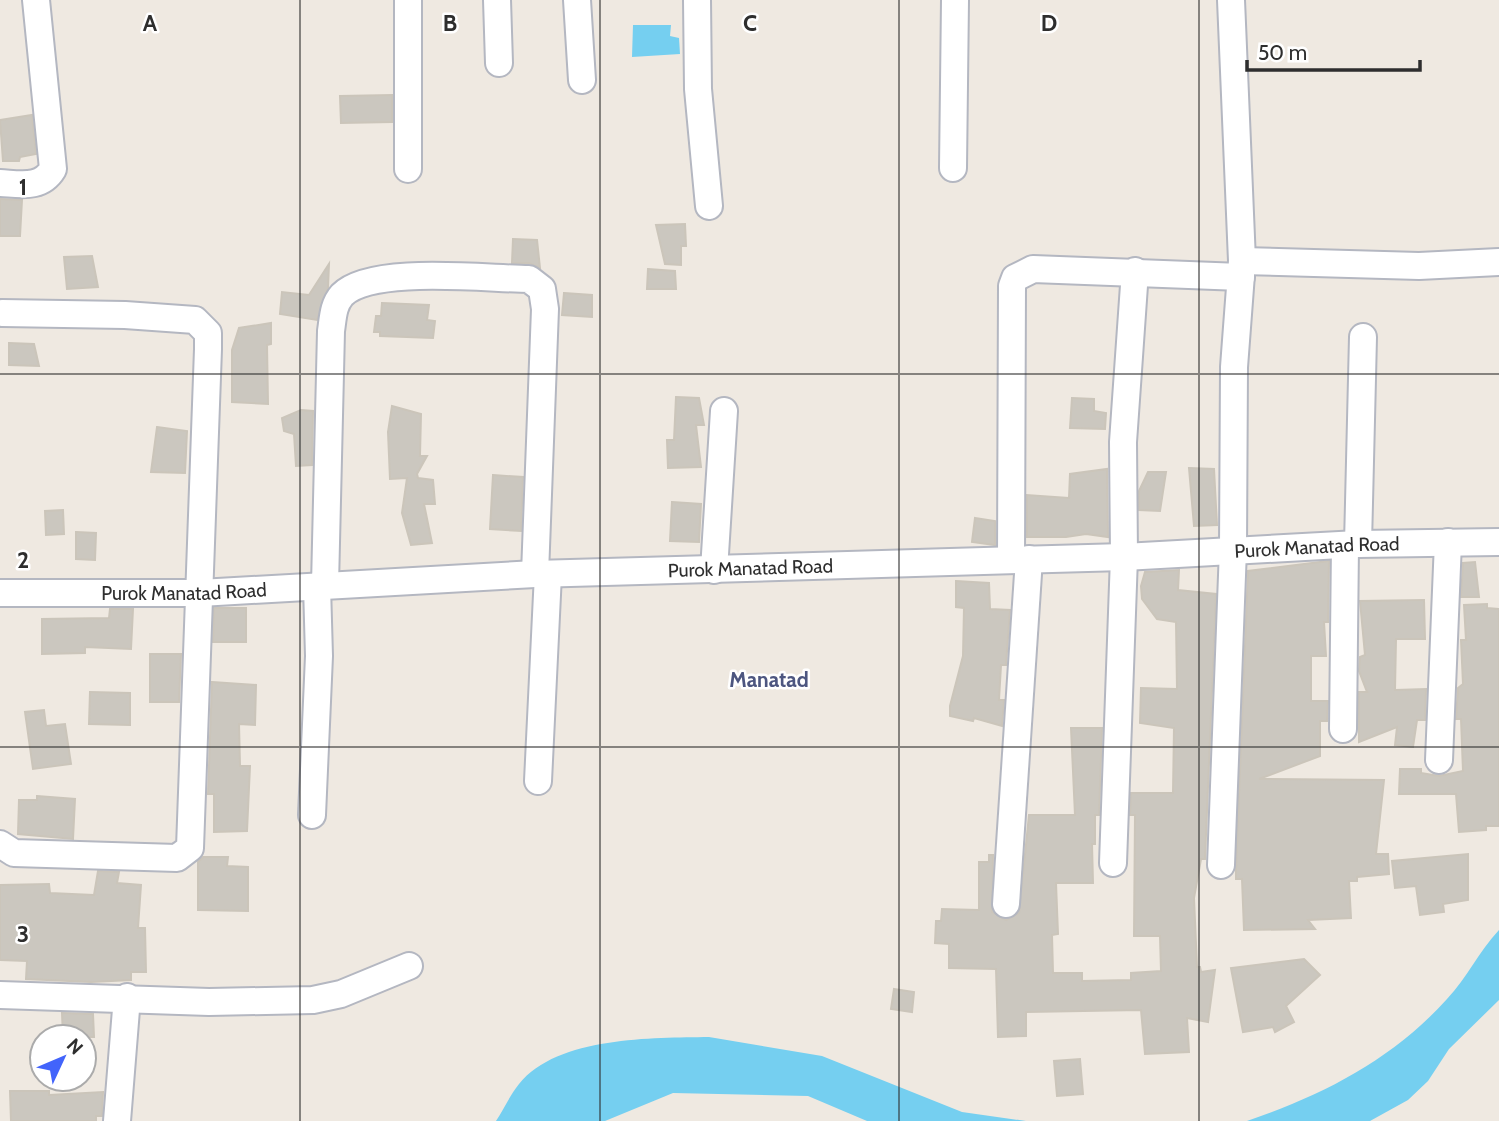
<svg xmlns="http://www.w3.org/2000/svg" width="1499" height="1121" viewBox="0 0 1499 1121" font-family="Cabin,sans-serif">
<style>
.water{fill:#75cff0}
.building{fill:#cbc7bf;stroke:#cbc5ba;stroke-width:2}
.lines{fill:none;stroke-linecap:round;stroke-linejoin:round}
.minor-casing{stroke:#b4b7c1;stroke-width:30}
.minor{stroke:#fff;stroke-width:26}
.grid{fill:none;stroke:#2e2e2e;stroke-width:2;stroke-opacity:0.55}
.labels{text-anchor:middle;dominant-baseline:central;stroke-width:5;stroke-linejoin:round;paint-order:stroke}
.street-label{font-size:19px;fill:#2e2e2e;stroke:#fff}
.neighbourhood-label{font-size:21px;font-weight:bold;fill:#4d5680;stroke:#fff}
.grid-label{font-size:23px;text-anchor:middle;font-weight:bold;fill:#2e2e2e;stroke:#fff;stroke-width:5;stroke-linejoin:round;paint-order:stroke}
</style>
<rect width="100%" height="100%" fill="#efe9e1"/>
<g class="water">
<polygon points="633,25 671,25 670,36 679,38 680,54 632,57"/>
<path d="M1499,930V1000L1449,1049L1428,1081L1408,1100L1370,1121H1247C1323,1095 1392,1060 1447,999C1467,978 1479,951 1499,930Z"/>
<path d="M709,1037L822,1056L962,1112L1026,1121H867L808,1096L673,1093L605,1121H496C504,1109 510,1095 519,1084C558,1036 653,1038 709,1037Z"/>
</g>
<g class="building">
<polygon points="392,95 392,122 341,123 340,96"/>
<polygon points="32,115 36,154 20,157 19,161 3,161 0,120"/>
<polygon points="0,199 22,200 20,236 0,236"/>
<polygon points="685,224 686,246 681,246 681,265 665,264 656,225"/>
<polygon points="513,239 537,240 540,268 529,263 512,263"/>
<polygon points="92,256 98,287 67,289 64,257"/>
<polygon points="329,264 328,288 317,320 280,314 282,292 309,295"/>
<polygon points="648,269 675,271 676,289 647,289"/>
<polygon points="564,293 592,295 592,317 562,315"/>
<polygon points="382,303 429,305 427,320 435,321 433,338 380,336 380,332 374,332 376,316 381,316"/>
<polygon points="271,323 271,344 267,345 268,404 232,402 232,350 239,328"/>
<polygon points="9,343 34,344 39,366 9,365"/>
<polygon points="676,397 699,398 704,425 696,425 701,467 668,468 667,440 674,440"/>
<polygon points="1072,398 1094,399 1094,411 1106,413 1105,429 1070,428"/>
<polygon points="392,406 421,414 420,456 427,456 417,474 418,478 433,480 435,504 424,504 432,543 411,545 402,513 407,478 390,479 388,432"/>
<polygon points="301,410 313,411 312,465 296,466 294,434 284,431 282,418"/>
<polygon points="157,427 187,431 185,473 151,472"/>
<polygon points="1189,468 1214,469 1217,525 1194,526"/>
<polygon points="1107,469 1108,537 1086,534 1066,537 1027,537 1027,495 1069,498 1070,474"/>
<polygon points="1148,472 1166,472 1160,511 1139,510 1139,491"/>
<polygon points="493,475 523,477 521,531 490,529"/>
<polygon points="672,502 701,504 699,542 670,541"/>
<polygon points="63,510 64,534 46,535 45,511"/>
<polygon points="975,518 995,521 995,545 972,542"/>
<polygon points="76,532 96,533 95,560 76,559"/>
<polygon points="1329,561 1328,622 1324,622 1326,656 1311,656 1311,701 1328,701 1327,721 1320,721 1320,756 1259,779 1384,780 1376,854 1388,854 1389,874 1357,877 1357,881 1349,881 1351,918 1308,920 1315,929 1244,930 1242,879 1236,879 1236,870 1248,571"/>
<polygon points="1475,562 1479,597 1461,597 1463,563"/>
<polygon points="1179,570 1178,590 1216,594 1205,859 1201,859 1194,898 1197,967 1200,967 1201,972 1215,970 1208,1022 1187,1018 1189,1052 1145,1054 1141,1010 1026,1012 1026,1036 998,1037 996,969 949,968 949,944 935,943 936,921 941,921 942,909 979,910 979,862 989,862 989,855 993,855 992,912 1006,920 1019,913 1029,815 1075,815 1071,728 1102,728 1099,815 1095,815 1095,844 1092,844 1093,883 1056,883 1058,934 1052,935 1053,973 1082,973 1082,981 1131,980 1131,973 1161,971 1160,936 1134,936 1135,815 1130,815 1131,793 1173,793 1174,728 1140,723 1141,688 1177,689 1176,622 1157,619 1142,599 1141,586 1145,572"/>
<polygon points="956,581 989,583 990,609 1010,610 1006,665 1001,665 999,700 1004,700 1002,726 974,718 973,721 950,716 950,706 963,656 964,608 956,607"/>
<polygon points="1424,600 1425,639 1396,639 1395,690 1426,689 1425,720 1417,720 1413,747 1395,745 1397,727 1359,742 1359,692 1367,692 1359,671 1360,657 1365,655 1360,601"/>
<polygon points="1487,604 1487,608 1499,609 1499,826 1486,826 1486,830 1459,832 1456,794 1399,794 1400,769 1421,769 1421,773 1439,776 1463,771 1461,719 1456,719 1458,688 1463,684 1461,640 1466,640 1464,605"/>
<polygon points="214,608 246,608 246,642 213,642"/>
<polygon points="110,609 133,609 131,649 85,647 85,653 42,654 42,619 109,618"/>
<polygon points="150,654 181,654 179,702 150,702"/>
<polygon points="212,682 256,685 255,725 239,724 240,766 250,766 247,831 214,832 214,794 208,794"/>
<polygon points="90,692 130,693 130,725 89,724"/>
<polygon points="44,710 46,726 65,724 71,764 33,769 25,712"/>
<polygon points="37,796 75,799 73,839 18,834 19,800 37,800"/>
<polygon points="1468,854 1468,900 1443,904 1444,912 1420,915 1416,886 1395,888 1392,861"/>
<polygon points="203,857 228,857 227,866 248,867 248,911 198,910 198,862"/>
<polygon points="98,871 119,872 117,883 141,885 138,928 145,928 146,972 131,972 131,980 91,982 26,979 27,961 0,960 0,885 49,884 50,893 94,895"/>
<polygon points="1304,959 1320,975 1286,1006 1294,1022 1275,1032 1273,1027 1243,1032 1231,968"/>
<polygon points="894,989 914,992 912,1012 891,1009"/>
<polygon points="62,1013 93,1014 94,1037 63,1037"/>
<polygon points="1080,1059 1083,1094 1057,1096 1054,1061"/>
<polygon points="10,1091 49,1091 49,1095 103,1092 102,1116 96,1116 96,1121 11,1121"/>
</g>
<g class="lines">
<defs>
<g id="minor">
<polyline points="408,0 408,169"/>
<polyline points="497,0 499,63"/>
<polyline points="577,0 582,80"/>
<polyline points="697,0 698,89 709,206"/>
<polyline points="953,168 955,0"/>
<path d="M0,183C21,184 41,189 53,169L36,0"/>
<polyline points="1242,261 1419,266 1499,262"/>
<polyline points="1358,544 1363,337"/>
<polyline points="1011,560 1012,286 1015,278 1033,269 1241,277"/>
<polyline points="714,570 724,411"/>
<path d="M325,585L331,331C333,318 333,305 342,295C371,265 487,279 529,279L542,289L545,309L535,574"/>
<path id="s1" d="M0,593H200L535,574L1124,557L1358,544L1499,542"/>
<polyline points="1343,729 1345,545"/>
<polyline points="1439,760 1448,542"/>
<polyline points="538,781 548,574"/>
<polyline points="312,815 319,656 317,586"/>
<polyline points="0,844 14,853 177,858 190,848 208,349 208,333 195,320 125,315 2,313"/>
<polyline points="1113,863 1124,557 1123,442 1135,271"/>
<polyline points="1221,865 1233,549 1234,367 1242,261 1231,0"/>
<polyline points="1006,904 1029,559"/>
<polyline points="0,995 209,1002 313,1000 341,994 409,966"/>
<polyline points="117,1121 127,997"/>
</g>
</defs>
<use href="#minor" class="minor-casing"/>
<use href="#minor" class="minor"/>
</g>
<path class="grid" d="M300,0V1121M600,0V1121M899,0V1121M1199,0V1121M0,374H1499M0,747H1499"/>
<g class="labels">
<g class="street-label">
<text stroke="none"><textPath href="#s1" startOffset="1318">Purok Manatad Road</textPath></text>
<text stroke="none"><textPath href="#s1" startOffset="751">Purok Manatad Road</textPath></text>
<text stroke="none"><textPath href="#s1" startOffset="184">Purok Manatad Road</textPath></text>
</g>
<g class="neighbourhood-label">
<text x="769" y="679">Manatad</text>
</g>
</g>
<g class="grid-label">
<text x="150" y="31">A</text>
<text x="450" y="31">B</text>
<text x="750" y="31">C</text>
<text x="1049" y="31">D</text>
<text x="23" y="195">1</text>
<text x="23" y="568">2</text>
<text x="23" y="942">3</text>
</g>
<g transform="translate(63 1058) rotate(46)"><circle r="33" fill="#ffffff" stroke="#ababab" stroke-width="2"/>
<path d="M0-5L12 26L0 18L-12 26Z" fill="#4264fb"/>
<text y="-10" font-size="19" font-weight="bold" text-anchor="middle" fill="#2e2e2e">N</text>
</g>
<path d="M1247 60v10h173v-10" fill="none" stroke="#2e2e2e" stroke-width="3.5"/>
<text x="1258" y="60" font-size="21" fill="#2e2e2e" stroke="#ffffff" stroke-width="5" paint-order="stroke">50 m</text>
</svg>
